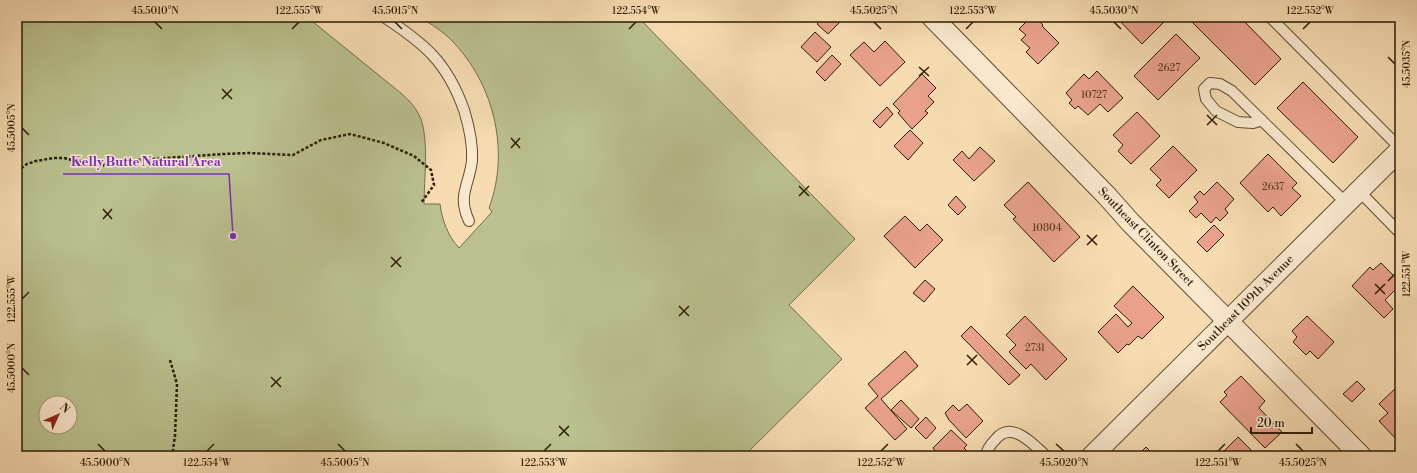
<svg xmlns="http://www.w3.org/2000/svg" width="1417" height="473" viewBox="0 0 1417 473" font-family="'Libre Bodoni',serif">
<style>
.green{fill:#bac18e;stroke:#746f4a;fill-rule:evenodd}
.building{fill:#e9a18b;stroke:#2d1d05}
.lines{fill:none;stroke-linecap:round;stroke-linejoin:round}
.service-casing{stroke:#604d30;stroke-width:12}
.minor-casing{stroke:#604d30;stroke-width:22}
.path{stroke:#2d1d05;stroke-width:2.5;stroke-dasharray:3 2;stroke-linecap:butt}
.service{stroke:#fae8cd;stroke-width:10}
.minor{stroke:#fae8cd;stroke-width:20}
.ticks{fill:none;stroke:#2d1d05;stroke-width:1.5}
.labels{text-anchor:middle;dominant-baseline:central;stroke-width:3;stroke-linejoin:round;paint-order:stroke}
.number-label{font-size:10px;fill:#5c3e26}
.street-label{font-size:12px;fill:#2d1d05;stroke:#fae8cd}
.leader{fill:none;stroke:#7b2cbf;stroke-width:1.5}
.callout-dot{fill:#7b2cbf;stroke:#fae8cd;stroke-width:1.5}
.callout-label{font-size:13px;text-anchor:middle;font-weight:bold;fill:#7b2cbf;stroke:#fae8cd;stroke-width:3;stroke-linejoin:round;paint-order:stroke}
.neatline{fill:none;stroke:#2d1d05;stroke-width:1.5}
.ticks-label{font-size:10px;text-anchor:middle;fill:#2d1d05}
</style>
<rect width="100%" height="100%" fill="#f7dcb2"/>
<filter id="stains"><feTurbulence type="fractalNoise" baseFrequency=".005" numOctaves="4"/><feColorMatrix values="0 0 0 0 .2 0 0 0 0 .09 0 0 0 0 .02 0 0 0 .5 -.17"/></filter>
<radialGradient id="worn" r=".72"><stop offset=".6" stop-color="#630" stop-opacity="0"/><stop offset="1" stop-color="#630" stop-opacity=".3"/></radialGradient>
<path class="green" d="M17,17H307L402,94C410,101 417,109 421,119C429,142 424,179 424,204H440C442,220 448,236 459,248L492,212L489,208C511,149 493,79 447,36C439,29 429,23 420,17H638L855,239L789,305L842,359L744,456H17ZM46,403H70V427H46Z"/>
<g class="building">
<polygon points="820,17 845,17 828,34 817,24 822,19"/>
<polygon points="1031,17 1036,17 1043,25 1042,26 1059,43 1038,64 1026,52 1030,48 1021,40 1026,35 1019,29"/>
<polygon points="1116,17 1169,17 1142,44"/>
<polygon points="1195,17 1240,17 1281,59 1255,85 1191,21"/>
<polygon points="1392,17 1400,17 1400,26"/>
<polygon points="815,32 831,47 817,62 801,47"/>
<polygon points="1176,34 1200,58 1158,100 1134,76"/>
<polygon points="885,41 905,62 880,86 850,55 864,42 874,52"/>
<polygon points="832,55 841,64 825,81 816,72"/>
<polygon points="1097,71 1123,98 1108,112 1100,104 1088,115 1078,106 1075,109 1069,103 1072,100 1066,93 1084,74 1089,79"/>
<polygon points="922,74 936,88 928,96 934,102 925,111 928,113 912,129 898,113 900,111 893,104"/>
<polygon points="1303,82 1358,137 1333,163 1277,108"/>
<polygon points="887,107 893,114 880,128 873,121"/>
<polygon points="1137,112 1160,136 1131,164 1118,151 1123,145 1113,135"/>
<polygon points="910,130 923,143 908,160 894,146"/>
<polygon points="1173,146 1197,170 1169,198 1156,185 1161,180 1150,169"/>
<polygon points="980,147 995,161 974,181 953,160 962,151 969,159"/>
<polygon points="1268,154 1297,183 1292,188 1301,196 1281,216 1273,207 1268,212 1240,183"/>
<polygon points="1028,182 1080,237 1054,262 1013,219 1016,217 1004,205"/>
<polygon points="1217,182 1234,199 1225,209 1228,213 1220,221 1216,217 1211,223 1201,213 1196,218 1189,211 1198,202 1194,197 1200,191 1204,195"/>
<polygon points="956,196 966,207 958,215 948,205"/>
<polygon points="905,216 920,231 927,224 943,240 915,268 884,236"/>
<polygon points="1214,225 1224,235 1207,252 1197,242"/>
<polygon points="1381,263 1400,282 1400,285 1385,300 1393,309 1384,318 1352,286 1370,267 1373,270"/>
<polygon points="925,280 935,289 924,302 913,293"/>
<polygon points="1133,286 1164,317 1142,339 1138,336 1129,345 1127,344 1118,353 1098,332 1116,314 1128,327 1132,323 1114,306"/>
<polygon points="1025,316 1067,359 1046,380 1031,364 1026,369 1009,352 1016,345 1006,335"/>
<polygon points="1307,316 1334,342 1318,359 1310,351 1306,355 1293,342 1297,337 1292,331"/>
<polygon points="971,326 1020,375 1009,385 961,336"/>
<polygon points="905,351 918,366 881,399 907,429 895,440 865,408 878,396 868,384"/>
<polygon points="1241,376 1265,401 1259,408 1282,432 1265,448 1220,402 1227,395 1224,392"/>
<polygon points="1357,381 1365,389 1352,402 1343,394"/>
<polygon points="1400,384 1400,437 1397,440 1379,421 1388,413 1379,404"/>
<polygon points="901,400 919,419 911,428 891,410"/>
<polygon points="967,404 983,421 966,438 949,420 945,413 953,405 959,411"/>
<polygon points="926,417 936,428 926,439 915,428"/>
<polygon points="951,430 967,445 964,448 971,455 969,456 940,456 933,448"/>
<polygon points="1238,437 1257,456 1225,456 1222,453"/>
<polygon points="1146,447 1155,456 1137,456"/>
</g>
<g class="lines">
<defs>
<g id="service">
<path d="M384,17C425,44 447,62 464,110C469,126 473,144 472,161C469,186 457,195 469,221"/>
<polyline points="1270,17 1400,148"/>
<polyline points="1262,120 1253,123 1238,122 1216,111 1206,99 1204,89 1210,83 1220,84 1232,91 1346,203"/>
<polyline points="1359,191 1400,233"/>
<path d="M986,456C987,449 990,445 995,440C1011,419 1033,444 1046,456"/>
</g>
<g id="minor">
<polyline points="932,17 1107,196 1130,222 1361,456"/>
<polyline points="1092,456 1400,150"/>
</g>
</defs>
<use href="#service" class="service-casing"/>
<use href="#minor" class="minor-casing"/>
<g class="path">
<polyline points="17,171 27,164 36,161 54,158 64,158 87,164 102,166 124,161 223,154 249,153 293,155 321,140 350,134 384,143 414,156 431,170 434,185 421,203"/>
<polyline points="170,360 177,384 175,436 172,456"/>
</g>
<use href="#service" class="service"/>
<use href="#minor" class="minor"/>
</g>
<path class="ticks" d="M155,22L162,29M395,22L402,29M874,22L881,29M1114,22L1121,29M292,29L299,22M629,29L636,22M966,29L973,22M1303,29L1310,22M1388,57L1395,64M919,67L929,76M919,76L929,67M222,89L232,99M222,99L232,89M1207,115L1217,125M1207,125L1217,115M22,128L29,135M511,138L520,148M511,148L520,138M799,186L809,196M799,196L809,186M103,209L112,219M103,219L112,209M1087,235L1097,245M1087,245L1097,235M391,257L401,267M391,267L401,257M1388,281L1395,274M1375,284L1385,294M1375,294L1385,284M22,299L29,292M679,306L689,316M679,316L689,306M967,355L977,365M967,365L977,355M22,368L29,375M271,377L281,387M271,387L281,377M559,426L569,436M559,436L569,426M98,444L105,451M338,444L345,451M1056,444L1064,451M1296,444L1303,451M207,451L214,444M544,451L551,444M881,451L888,444M1218,451L1225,444"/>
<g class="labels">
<g class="number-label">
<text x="1169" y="68">2627</text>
<text x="1094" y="95">10727</text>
<text x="1273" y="187">2637</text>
<text x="1047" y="228">10804</text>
<text x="1035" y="348">2731</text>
</g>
<g class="street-label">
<text transform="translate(1146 237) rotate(46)">Southeast Clinton Street</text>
<text transform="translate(1246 303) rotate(-45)">Southeast 109th Avenue</text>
</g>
</g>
<path class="leader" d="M233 236L229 174H63"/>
<circle class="callout-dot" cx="233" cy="236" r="4"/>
<g class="callout-label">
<text x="146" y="166">Kelly Butte Natural Area</text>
</g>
<rect width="1417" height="473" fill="none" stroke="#f7dcb2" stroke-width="44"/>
<g transform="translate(58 415) rotate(45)"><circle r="19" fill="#fae8cd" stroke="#a8977d"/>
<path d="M0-3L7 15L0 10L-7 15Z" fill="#8f2418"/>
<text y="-6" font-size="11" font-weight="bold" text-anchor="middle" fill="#2d1d05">N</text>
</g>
<path d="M1251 427v6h61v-6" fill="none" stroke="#2d1d05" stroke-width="2"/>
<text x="1257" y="427" font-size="12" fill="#2d1d05" stroke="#fae8cd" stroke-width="3" paint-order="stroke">20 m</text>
<rect x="22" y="22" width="1373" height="429" class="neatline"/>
<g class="ticks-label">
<text x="155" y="14">45.5010°N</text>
<text x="299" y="14">122.555°W</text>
<text x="395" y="14">45.5015°N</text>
<text x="636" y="14">122.554°W</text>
<text x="874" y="14">45.5025°N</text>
<text x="973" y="14">122.553°W</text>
<text x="1114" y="14">45.5030°N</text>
<text x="1310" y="14">122.552°W</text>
<text transform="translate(1406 64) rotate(-90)" y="4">45.5035°N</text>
<text transform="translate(11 128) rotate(-90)" y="4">45.5005°N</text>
<text transform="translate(1406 274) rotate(-90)" y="4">122.551°W</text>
<text transform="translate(11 299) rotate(-90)" y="4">122.555°W</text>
<text transform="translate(11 368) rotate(-90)" y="4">45.5000°N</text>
<text x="105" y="466">45.5000°N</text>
<text x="207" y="466">122.554°W</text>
<text x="345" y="466">45.5005°N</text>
<text x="544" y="466">122.553°W</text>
<text x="881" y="466">122.552°W</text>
<text x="1064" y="466">45.5020°N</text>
<text x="1218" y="466">122.551°W</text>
<text x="1303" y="466">45.5025°N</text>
</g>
<rect width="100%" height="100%" filter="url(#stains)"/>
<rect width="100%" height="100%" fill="url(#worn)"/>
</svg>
